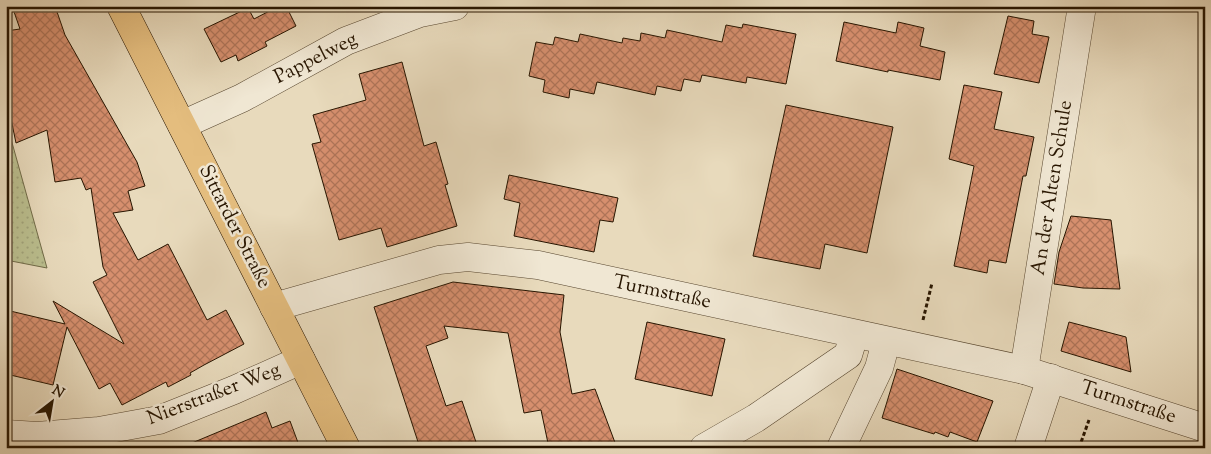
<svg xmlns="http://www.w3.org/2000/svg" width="1211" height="454" viewBox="0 0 1211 454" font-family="'Sorts Mill Goudy',serif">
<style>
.grass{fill:url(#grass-dots);stroke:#706a47}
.building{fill:url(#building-cross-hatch);stroke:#271500}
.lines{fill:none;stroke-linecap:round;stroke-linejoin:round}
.minor-casing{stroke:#57462f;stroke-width:29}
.major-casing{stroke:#271500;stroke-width:29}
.path{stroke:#271500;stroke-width:3;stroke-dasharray:4 2.5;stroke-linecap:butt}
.minor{stroke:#f0e7d3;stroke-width:28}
.major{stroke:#e4bd7e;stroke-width:28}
.labels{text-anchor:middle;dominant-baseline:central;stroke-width:5;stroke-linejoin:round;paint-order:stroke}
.street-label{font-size:20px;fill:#271500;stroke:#f0e7d3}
</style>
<defs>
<pattern id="grass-dots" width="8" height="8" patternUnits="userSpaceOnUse" patternTransform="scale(1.25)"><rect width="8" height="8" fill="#babe8e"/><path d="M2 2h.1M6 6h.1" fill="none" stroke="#a0a279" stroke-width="1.8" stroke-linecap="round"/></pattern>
<pattern id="building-cross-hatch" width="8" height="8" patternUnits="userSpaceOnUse" patternTransform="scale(1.25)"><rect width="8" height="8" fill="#d68f6e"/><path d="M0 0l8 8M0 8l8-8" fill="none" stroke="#ae7458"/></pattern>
</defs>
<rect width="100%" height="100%" fill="#e8dabc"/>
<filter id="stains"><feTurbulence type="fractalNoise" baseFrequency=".004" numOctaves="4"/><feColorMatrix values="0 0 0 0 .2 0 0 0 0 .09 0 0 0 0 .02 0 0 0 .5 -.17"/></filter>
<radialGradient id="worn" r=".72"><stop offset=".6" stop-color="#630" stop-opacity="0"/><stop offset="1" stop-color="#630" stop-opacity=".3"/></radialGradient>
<polygon class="grass" points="6,121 47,268 6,260"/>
<g class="building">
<polygon points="12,6 55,6 65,35 137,162 145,186 128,191 133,210 113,213 138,260 168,244 207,320 226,310 244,344 204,365 190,373 191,375 168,387 166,382 122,405 110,383 99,389 67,327 53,385 6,374 6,310 65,324 53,301 124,344 93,282 107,275 103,267 91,188 86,190 81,178 55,182 47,130 16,143 11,119 6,109 6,31 20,29"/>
<polygon points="279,6 286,6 296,26 265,42 267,46 238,61 236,55 221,62 204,29 248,8 254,19"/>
<polygon points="1008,16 1034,21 1032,34 1049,37 1039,83 994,74"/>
<polygon points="844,22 896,33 898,22 924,28 920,46 945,52 940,80 888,70 888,72 836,61"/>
<polygon points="743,24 796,34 786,84 747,77 746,83 702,75 700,82 684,79 681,91 657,86 655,95 597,82 594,94 570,89 569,98 543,92 545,80 529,76 536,42 553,45 555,37 578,42 580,34 622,43 623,38 640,41 641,33 665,38 667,30 722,42 726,25 742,28"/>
<polygon points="402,62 424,146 436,142 448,184 445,185 457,226 387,247 381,228 339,240 312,144 321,142 313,115 366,100 359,74"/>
<polygon points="964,85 1002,92 994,129 1034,137 1026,176 1023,176 1006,263 989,260 987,273 954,266 974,166 949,159"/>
<polygon points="786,105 893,127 867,253 825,244 820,269 753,256"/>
<polygon points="509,175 618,198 613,222 600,220 594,252 514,236 520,203 504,199"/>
<polygon points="1071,216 1111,220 1120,289 1083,288 1054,284 1059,252"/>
<polygon points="453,282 564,295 560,332 572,394 595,389 617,448 549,448 541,410 524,413 508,333 444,326 448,338 426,346 446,406 462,401 478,448 420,448 374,307"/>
<polygon points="647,322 725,339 712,396 635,379"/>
<polygon points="1069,322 1126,337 1131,372 1061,351"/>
<polygon points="897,369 993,401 977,442 950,432 948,437 935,432 934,434 882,418"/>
<polygon points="266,412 272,428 290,421 300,448 180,448"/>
</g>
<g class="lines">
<defs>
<g id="minor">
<polyline points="182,125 242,98 346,41 420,13 455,6"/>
<polyline points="274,307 439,260 468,257 538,265 1024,370 1205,428"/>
<polyline points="1024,370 1082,6"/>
<polyline points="6,434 37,436 99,431 159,420 234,390 301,360"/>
<polyline points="704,448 756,418 848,355 854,335"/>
<polyline points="841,448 879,368 886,342"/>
<polyline points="1028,448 1051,378"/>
</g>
<polyline id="major" points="121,6 346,448"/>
</defs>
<use href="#minor" class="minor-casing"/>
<use href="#major" class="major-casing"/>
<g class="path">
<polyline points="923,320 932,283"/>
<polyline points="1079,448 1089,420"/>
</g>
<use href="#minor" class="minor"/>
<use href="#major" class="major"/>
</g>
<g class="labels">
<g class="street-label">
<text transform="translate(316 59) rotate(-27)">Pappelweg</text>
<text transform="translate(1053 188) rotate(-81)">An der Alten Schule</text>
<text transform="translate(234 227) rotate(63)">Sittarder Straße</text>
<text transform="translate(662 293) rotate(12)">Turmstraße</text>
<text transform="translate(214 395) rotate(-21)">Nierstraßer Weg</text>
<text transform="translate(1128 403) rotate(18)">Turmstraße</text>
</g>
</g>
<rect width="1211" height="454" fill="none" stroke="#e8dabc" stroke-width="25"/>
<rect x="8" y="8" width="1196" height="439" fill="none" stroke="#271500" stroke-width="2.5"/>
<rect x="12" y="12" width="1186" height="429" fill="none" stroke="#271500"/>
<g transform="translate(52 402) rotate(31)" stroke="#f0e7d3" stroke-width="4" paint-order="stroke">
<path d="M0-4L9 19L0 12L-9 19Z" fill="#271500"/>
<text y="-8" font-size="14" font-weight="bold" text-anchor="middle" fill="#271500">N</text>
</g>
<rect width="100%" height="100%" filter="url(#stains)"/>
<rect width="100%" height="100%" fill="url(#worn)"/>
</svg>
